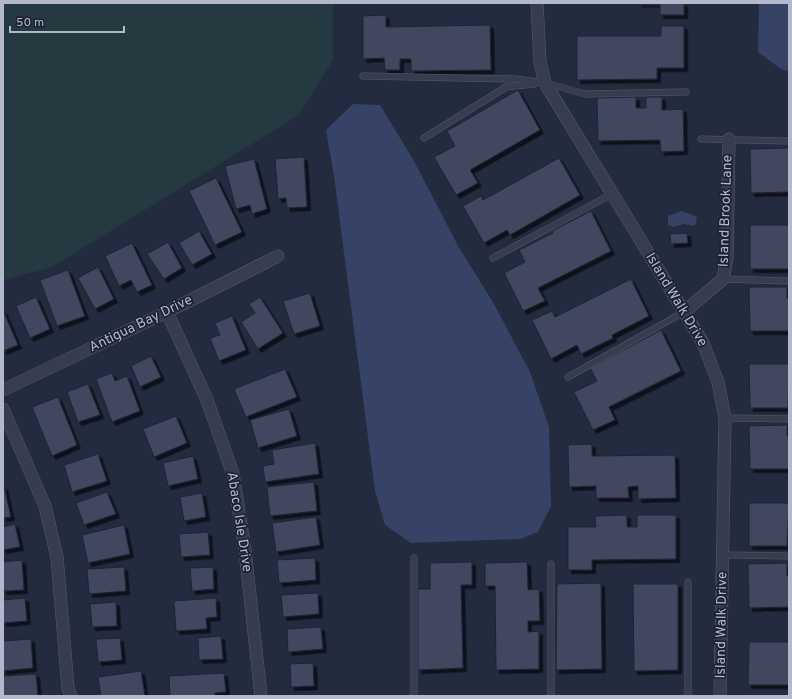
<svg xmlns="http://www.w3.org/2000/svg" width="792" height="699" viewBox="0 0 792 699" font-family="Overpass,sans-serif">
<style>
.green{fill:#253940}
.water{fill:#364366}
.building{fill:#3f475f;stroke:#1e2436;filter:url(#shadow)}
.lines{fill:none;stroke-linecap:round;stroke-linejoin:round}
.lane-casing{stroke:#555b6d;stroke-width:7}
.street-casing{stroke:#555b6d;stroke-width:13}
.lane{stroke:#373d4f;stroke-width:6}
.street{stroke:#373d4f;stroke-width:12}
.labels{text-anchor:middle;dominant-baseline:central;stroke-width:3.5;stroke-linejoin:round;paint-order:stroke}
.street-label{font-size:14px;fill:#b3b9ca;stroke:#1c2234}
</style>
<defs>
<filter id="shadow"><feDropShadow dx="3.5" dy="3.5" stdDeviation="0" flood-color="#0009"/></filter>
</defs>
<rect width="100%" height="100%" fill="#232b3f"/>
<polygon class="green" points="3,3 333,3 333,60 299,115 52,267 3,280"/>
<g class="water">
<polygon points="759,3 789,3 789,71 781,69 758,52"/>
<polygon points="353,104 380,105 414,161 457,244 494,304 530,372 549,427 551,506 538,532 520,539 411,543 385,525 375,491 334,176 326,130"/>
<polygon points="682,211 697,217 696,224 693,226 684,224 674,227 668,225 668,216"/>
</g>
<g class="building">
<polygon points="638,3 684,3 684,15 660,15 660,3"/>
<polygon points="386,15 386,27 490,25 491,70 411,71 411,59 400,59 400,70 385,70 384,58 363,59 363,16"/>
<polygon points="661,26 684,26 684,68 657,68 657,79 577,80 577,36 661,36"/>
<polygon points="518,90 540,130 470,170 478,183 456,195 434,157 455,146 447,131"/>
<polygon points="636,97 636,108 646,108 646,97 662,97 662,110 683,109 684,151 661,152 660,140 598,141 597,98"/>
<polygon points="789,148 789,192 751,193 750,149"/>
<polygon points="304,157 307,207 287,208 286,198 278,199 275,159"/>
<polygon points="559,158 580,195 510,235 507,230 484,243 463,206 481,196 483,200"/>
<polygon points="254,159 267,209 252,214 250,205 236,209 225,166"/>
<polygon points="216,178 242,232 215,245 189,191"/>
<polygon points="591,211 611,251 538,288 545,301 523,311 504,273 525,262 519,250 553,233 552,231"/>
<rect x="750" y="225" width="39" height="44"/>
<polygon points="199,231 212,254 192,265 179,243"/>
<polygon points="687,233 688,243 671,244 670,234"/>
<polygon points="168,242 182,268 164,279 147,254"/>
<polygon points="132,243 152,285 137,292 131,280 119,286 105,256"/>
<polygon points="98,267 114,299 95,309 78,278"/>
<polygon points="68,270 85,316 57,326 40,280"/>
<polygon points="631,279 649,316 612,335 613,338 581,354 577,345 551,359 532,320 552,311 555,317"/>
<polygon points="749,287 787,287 787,298 789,298 789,331 750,331"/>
<polygon points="310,293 320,326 294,334 283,301"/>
<polygon points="36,297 50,329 30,338 16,306"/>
<polygon points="260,297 283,333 258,349 241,322 255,313 249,304"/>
<polygon points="3,310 18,345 3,351"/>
<polygon points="232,316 246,350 219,361 210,338 220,335 215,323"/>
<polygon points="661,330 681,371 609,407 615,420 593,430 574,392 597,381 590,368"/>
<polygon points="151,356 161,377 140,387 131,366"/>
<polygon points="749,364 789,364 788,408 750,408"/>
<polygon points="285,369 297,397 246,417 234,389"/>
<polygon points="112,373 115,381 127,376 140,411 112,422 96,379"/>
<polygon points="88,384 100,415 78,422 67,392"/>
<polygon points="58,397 77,445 52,456 32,407"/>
<polygon points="289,409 297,436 258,448 250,420"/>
<polygon points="176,416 187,443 154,457 143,429"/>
<polygon points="787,425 787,436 789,436 789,469 750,469 749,426"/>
<polygon points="315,443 319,474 265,482 263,466 274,464 272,450"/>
<polygon points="592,444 592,456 675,455 676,498 638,499 638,486 628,487 629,498 596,498 596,486 569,487 568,445"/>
<polygon points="98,454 107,481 72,492 64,465"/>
<polygon points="193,456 198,479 168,486 163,463"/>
<polygon points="314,482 317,511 270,516 267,487"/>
<polygon points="4,486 11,517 3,518 3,487"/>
<polygon points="107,492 116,514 84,525 76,503"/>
<polygon points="202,493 206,517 184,521 180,497"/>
<polygon points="749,503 789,503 787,546 749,546"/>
<polygon points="627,515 627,527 637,527 637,515 676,515 676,559 592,560 592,570 568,570 568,527 596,527 595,516"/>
<polygon points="316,517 320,545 276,552 272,523"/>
<polygon points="15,524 20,547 3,550 3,527"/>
<polygon points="124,525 130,554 88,563 82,535"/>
<polygon points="208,532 210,555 181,557 179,534"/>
<polygon points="315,558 316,580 279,583 277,560"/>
<polygon points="22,560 24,590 3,591 3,562"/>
<polygon points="472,562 472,585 461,585 463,668 418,670 418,589 430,589 430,563"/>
<polygon points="527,562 528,590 539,589 540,621 528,621 528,632 539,631 539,669 496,670 495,586 485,586 485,563"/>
<polygon points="787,563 787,576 789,576 789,607 749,608 748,564"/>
<polygon points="124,567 126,591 89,594 87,569"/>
<polygon points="213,567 214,589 192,591 190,568"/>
<polygon points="601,583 602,669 556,670 557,584"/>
<polygon points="633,584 678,584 678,670 634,671"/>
<polygon points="318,593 319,614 283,617 281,595"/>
<polygon points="25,598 27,621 3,623 3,600"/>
<polygon points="216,598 217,617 206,618 207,629 176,631 174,601"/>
<polygon points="116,602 117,626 92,627 90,604"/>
<polygon points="321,627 323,649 288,652 287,629"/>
<polygon points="221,636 223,659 199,660 198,638"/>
<polygon points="120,638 122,660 98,662 96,639"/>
<polygon points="31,639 33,668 3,671 3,641"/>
<polygon points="749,642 789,642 789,685 748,685"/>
<polygon points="313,663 314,686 291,687 290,664"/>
<polygon points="141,671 145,696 101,696 98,677"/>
<polygon points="224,673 226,692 215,693 215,696 170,696 169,676"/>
<polygon points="36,674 38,696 3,696 3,676"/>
</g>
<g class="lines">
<defs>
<g id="lane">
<polyline points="363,76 516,79 545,83 585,94 686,92"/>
<polyline points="424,138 506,87 534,84"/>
<polyline points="701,139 789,141"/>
<polyline points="493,258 612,194"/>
<polyline points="723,279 789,281"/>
<polyline points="568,377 684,312"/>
<polyline points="725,418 789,419"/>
<polyline points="723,555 789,556"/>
<polyline points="414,558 414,696"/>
<polyline points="688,582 688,696"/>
<polyline points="551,696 551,564"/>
</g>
<g id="street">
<polyline points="537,3 540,62 545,83 703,343 718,382 725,418 720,696"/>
<polyline points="167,312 207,400 233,474 245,550 261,696"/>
<polyline points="684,312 723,279 727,258 729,139"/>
<polyline points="3,390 167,312 278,256"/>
<polyline points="3,409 45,506 57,557 68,688 71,696"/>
</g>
</defs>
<use href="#lane" class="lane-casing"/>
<use href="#street" class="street-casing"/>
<use href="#lane" class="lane"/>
<use href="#street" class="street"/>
</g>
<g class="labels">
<g class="street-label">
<text transform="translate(726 211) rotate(-88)">Island Brook Lane</text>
<text transform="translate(676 300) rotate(59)">Island Walk Drive</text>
<text transform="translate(141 324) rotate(-26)">Antigua Bay Drive</text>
<text transform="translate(239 522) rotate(81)">Abaco Isle Drive</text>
<text transform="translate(722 625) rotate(-89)">Island Walk Drive</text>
</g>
</g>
<rect width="792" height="699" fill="none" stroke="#b3b9ca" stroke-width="8"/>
<path d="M10 26v6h114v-6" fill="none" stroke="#b3b9ca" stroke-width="2"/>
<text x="16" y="26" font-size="12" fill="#b3b9ca" stroke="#1c2234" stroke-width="3" paint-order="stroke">50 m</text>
</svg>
